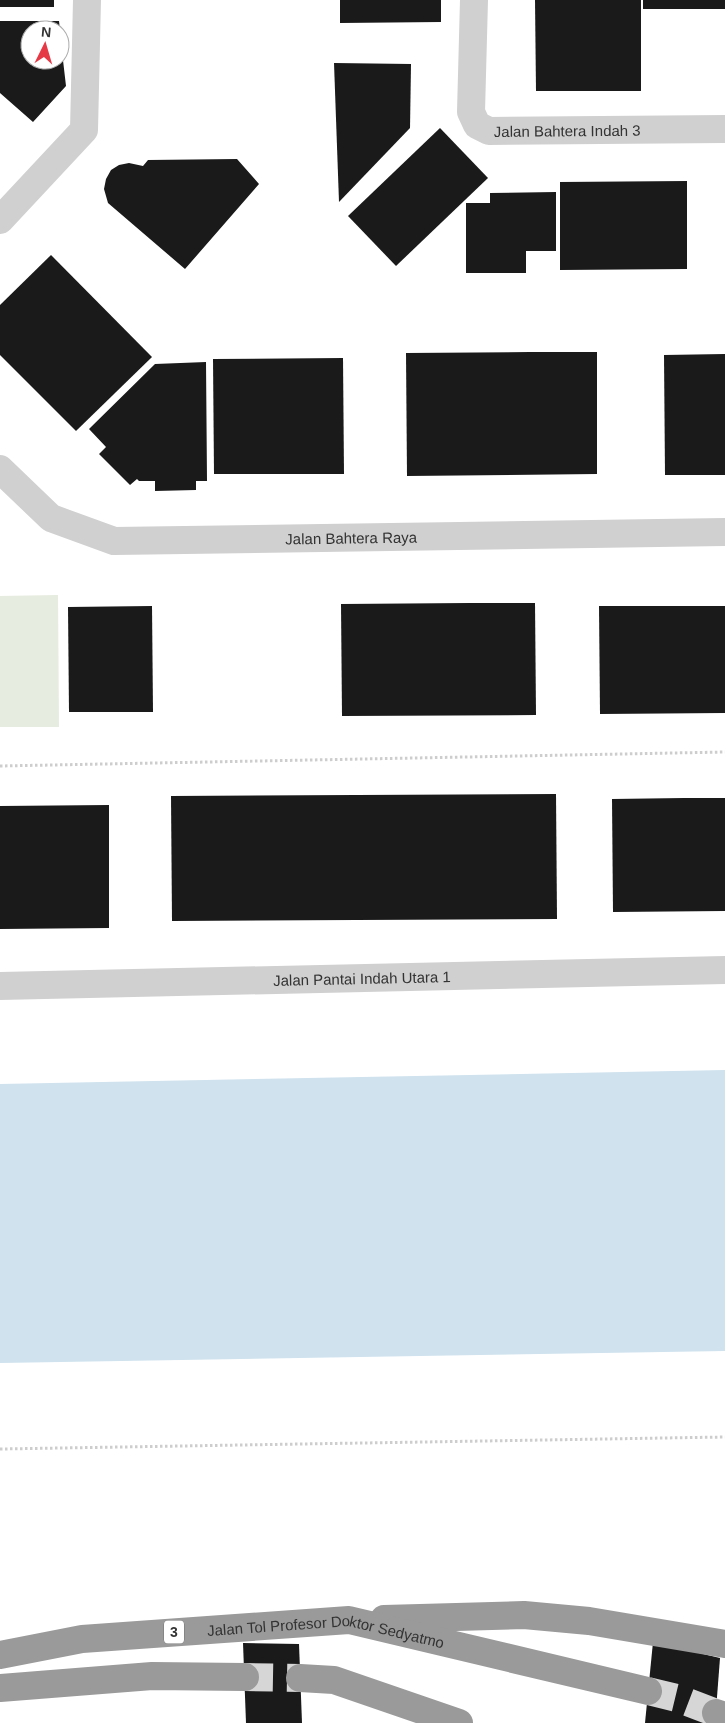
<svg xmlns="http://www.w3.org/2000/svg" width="725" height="1723" viewBox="0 0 725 1723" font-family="Helvetica,sans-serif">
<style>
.green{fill:#e6ecdf}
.water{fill:#cfe2ee}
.building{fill:#1a1a1a}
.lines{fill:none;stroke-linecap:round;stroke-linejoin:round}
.motorway-tunnel{stroke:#d6d6d6;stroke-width:28;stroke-dasharray:28 14;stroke-linecap:butt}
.path{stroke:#cdcdcd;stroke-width:3;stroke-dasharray:2.5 2.5;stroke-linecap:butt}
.minor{stroke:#d0d0d0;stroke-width:28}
.motorway{stroke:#9a9a9a;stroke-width:28}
.labels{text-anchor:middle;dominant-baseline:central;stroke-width:5;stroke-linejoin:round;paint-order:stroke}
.shield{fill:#fff;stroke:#707070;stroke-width:1}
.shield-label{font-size:14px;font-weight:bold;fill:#333}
.street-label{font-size:15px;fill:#333;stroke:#fff}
</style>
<rect width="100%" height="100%" fill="#fff"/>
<polygon class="green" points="58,595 59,727 0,727 0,596"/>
<polygon class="water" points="725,1070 725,1351 0,1363 0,1084"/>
<g class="building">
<rect x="0" y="0" width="54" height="7"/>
<polygon points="340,0 441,0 441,22 340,23"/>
<polygon points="535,0 641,0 641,91 536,91"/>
<rect x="643" y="0" width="82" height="9"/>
<polygon points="0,21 59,21 60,30 30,30 30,60 60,60 60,43 61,43 66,86 33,122 0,93"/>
<polygon points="334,63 411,64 410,128 339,202"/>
<polygon points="440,128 488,178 396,266 348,216"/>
<polygon points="237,159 259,184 185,269 108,203 104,189 106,179 111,170 119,165 129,163 143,166 148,160"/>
<polygon points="687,181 687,269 560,270 560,182"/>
<polygon points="556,192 556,251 526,251 526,273 466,273 466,203 490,203 490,193"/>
<polygon points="51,255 152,357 76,431 0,355 0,305"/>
<polygon points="530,352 597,352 597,474 407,476 406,353"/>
<polygon points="725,354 725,475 665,475 664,355"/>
<polygon points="343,358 344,474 214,474 213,359"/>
<polygon points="206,362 207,481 196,481 196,490 155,491 155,481 139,481 137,479 130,485 99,454 106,447 89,429 155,364"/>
<polygon points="469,603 535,603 536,715 342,716 341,604"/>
<polygon points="152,606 153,712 69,712 68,607"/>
<polygon points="599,606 725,606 725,713 600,714"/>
<polygon points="556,794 557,919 172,921 171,796"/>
<polygon points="684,798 725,798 725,911 613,912 612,799"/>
<polygon points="109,805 109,928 0,929 0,806"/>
<polygon points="653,1642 720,1658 715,1723 645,1723"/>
<polygon points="243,1643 299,1644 302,1723 246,1723"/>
</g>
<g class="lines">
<g class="motorway-tunnel">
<polyline points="245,1677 300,1678"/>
<polyline points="648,1691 677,1698 716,1713"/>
</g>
<g class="path">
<polyline points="0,766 725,752"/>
<polyline points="0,1449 725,1437"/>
</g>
<g class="minor">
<path id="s1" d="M474,0L471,112L477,125L489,131L725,129"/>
<polyline points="0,220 84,130 87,0"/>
<path id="s2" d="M0,469L51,518L114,541L725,532"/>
<path id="s3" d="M0,986L725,970"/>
</g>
<g class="motorway">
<polyline points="384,1619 524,1615 589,1621 725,1644"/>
<path id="s4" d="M0,1655L82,1639L349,1620L648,1691"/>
<polyline points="300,1678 334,1680 459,1723"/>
<polyline points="0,1688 152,1676 245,1677"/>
<polyline points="716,1713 725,1716"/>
</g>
</g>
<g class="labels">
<rect class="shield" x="164" y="1620.5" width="20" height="23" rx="4"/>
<g class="shield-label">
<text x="174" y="1632">3</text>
</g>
<g class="street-label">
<text stroke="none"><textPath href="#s1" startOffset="218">Jalan Bahtera Indah 3</textPath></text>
<text stroke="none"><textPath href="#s2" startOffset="375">Jalan Bahtera Raya</textPath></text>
<text stroke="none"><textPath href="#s3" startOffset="362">Jalan Pantai Indah Utara 1</textPath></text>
<text stroke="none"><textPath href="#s4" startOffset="329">Jalan Tol Profesor Doktor Sedyatmo</textPath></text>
</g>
</g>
<g transform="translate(45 45) rotate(5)"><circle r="24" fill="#ffffff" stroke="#adadad"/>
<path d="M0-4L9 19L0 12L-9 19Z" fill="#e63946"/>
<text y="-8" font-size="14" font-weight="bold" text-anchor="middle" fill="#333333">N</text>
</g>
</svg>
